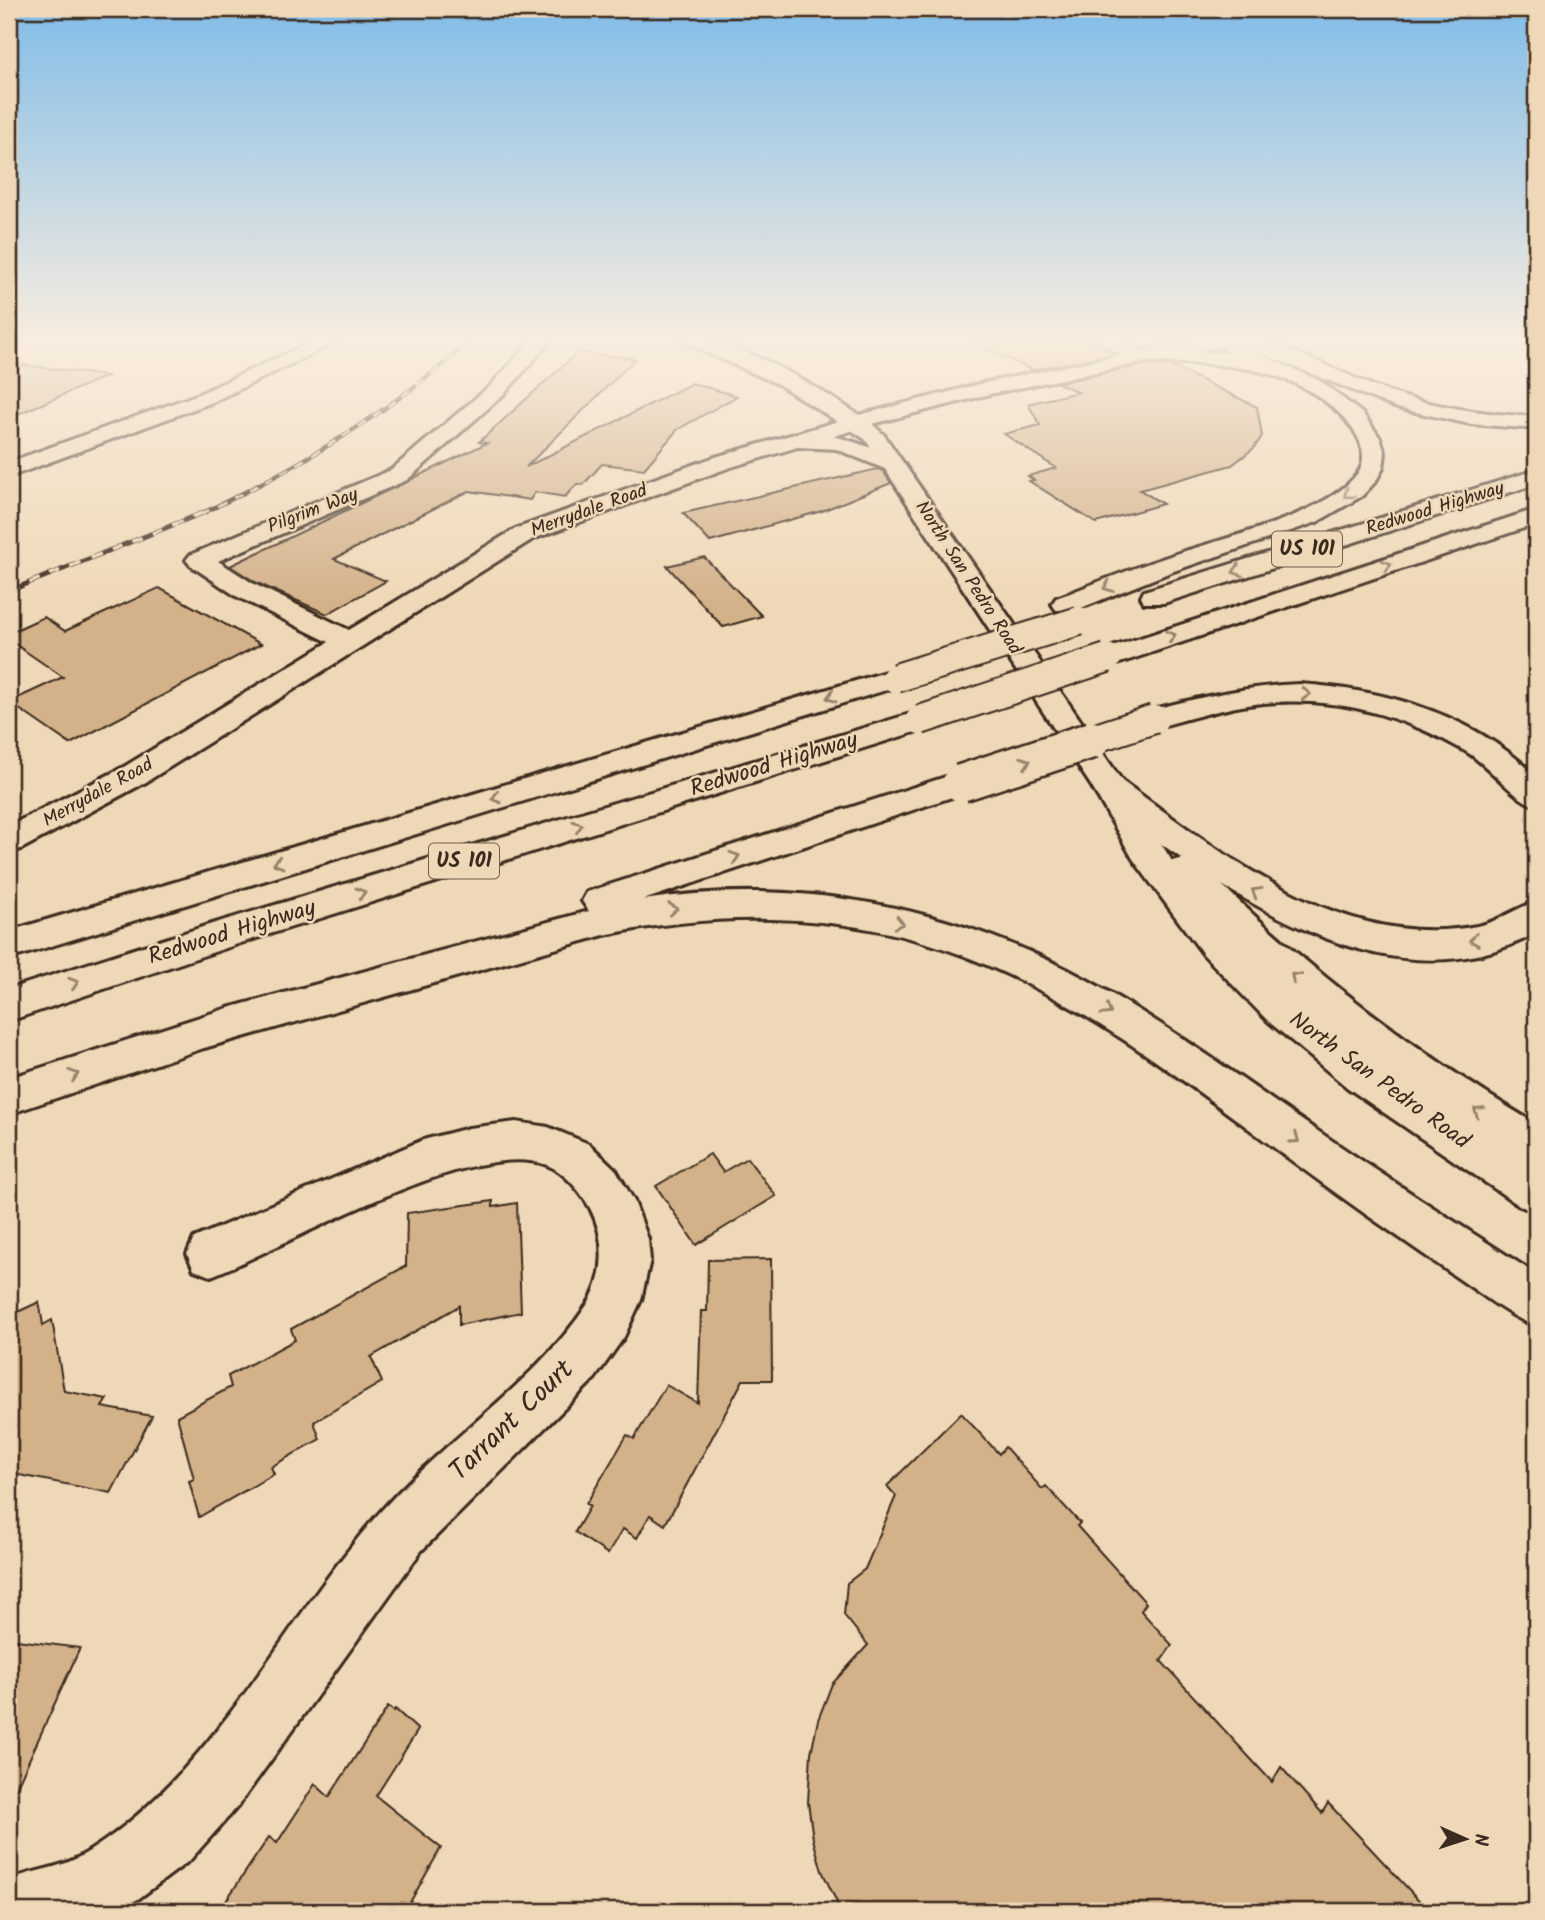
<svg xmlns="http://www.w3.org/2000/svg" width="1545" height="1920" viewBox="0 0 1545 1920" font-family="Kalam,sans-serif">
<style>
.building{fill:#d3b189;stroke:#3b2a1e;stroke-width:2}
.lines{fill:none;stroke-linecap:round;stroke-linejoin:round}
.minor-casing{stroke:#3b2a1e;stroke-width:6}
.major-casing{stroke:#3b2a1e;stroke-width:6}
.highway-casing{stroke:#3b2a1e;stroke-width:6}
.minor{fill:#efd8b7;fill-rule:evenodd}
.major{fill:#efd8b7;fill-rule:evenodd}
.highway{fill:#efd8b7;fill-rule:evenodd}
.rail-far1-casing{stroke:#3b2a1e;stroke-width:4.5}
.rail-casing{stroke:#3b2a1e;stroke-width:5}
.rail-far1{stroke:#efd8b7;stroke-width:2.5;stroke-dasharray:9;stroke-linecap:butt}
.rail{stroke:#efd8b7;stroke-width:3.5;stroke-dasharray:11;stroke-linecap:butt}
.highway-bridge-far1-casing{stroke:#3b2a1e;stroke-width:32;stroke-linecap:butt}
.highway-bridge-casing{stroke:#3b2a1e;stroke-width:41;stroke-linecap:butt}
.highway-bridge-far1{stroke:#efd8b7;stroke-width:28}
.highway-bridge{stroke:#efd8b7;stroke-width:36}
.oneway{stroke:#95816a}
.labels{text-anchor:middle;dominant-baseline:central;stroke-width:5;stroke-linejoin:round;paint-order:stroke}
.far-street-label{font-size:19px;fill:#3b2a1e;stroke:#efd8b7}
.shield{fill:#efd8b7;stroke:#715e4c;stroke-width:2}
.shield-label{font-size:21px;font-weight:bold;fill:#3b2a1e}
.street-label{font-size:23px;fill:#3b2a1e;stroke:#efd8b7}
.near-street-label{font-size:28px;fill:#3b2a1e;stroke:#efd8b7}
</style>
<rect width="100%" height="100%" fill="#efd8b7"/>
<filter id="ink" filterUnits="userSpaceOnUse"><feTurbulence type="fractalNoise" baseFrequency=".0143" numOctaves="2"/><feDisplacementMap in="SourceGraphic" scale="14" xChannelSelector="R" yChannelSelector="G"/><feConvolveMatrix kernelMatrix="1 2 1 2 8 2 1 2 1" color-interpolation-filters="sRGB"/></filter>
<g filter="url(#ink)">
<g class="building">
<polygon points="964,338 1089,338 1114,354 1032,370"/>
<polygon points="578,352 635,359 526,467 692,383 737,396 677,430 644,469 602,464 583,485 577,484 565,497 535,492 530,500 469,491 369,541 334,559 386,581 327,614 255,582 230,566 487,443 479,442"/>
<polygon points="9,363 107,376 9,418"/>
<polygon points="1144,365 1170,365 1257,407 1262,436 1254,448 1232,465 1140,490 1163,504 1096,523 1029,481 1034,480 1028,476 1056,468 1004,434 1040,425 1028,404 1078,392 1058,383"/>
<polygon points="878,469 883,471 891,483 822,511 710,542 683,513"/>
<polygon points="704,557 762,616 723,627 667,566"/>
<polygon points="159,588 261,644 70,744 9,702 63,677 9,640 9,633 44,617 65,631"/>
<polygon points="710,1154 723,1172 747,1158 776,1196 696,1245 656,1186"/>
<polygon points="493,1201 493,1207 517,1203 521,1312 459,1325 459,1306 371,1357 382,1382 314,1422 320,1439 271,1467 274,1474 199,1517 189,1481 194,1479 177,1416 231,1387 228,1376 295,1340 291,1329 406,1266 407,1213"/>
<polygon points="771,1259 772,1380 743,1380 665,1525 650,1515 637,1538 623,1529 608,1554 575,1532 590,1506 586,1504 627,1435 634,1439 666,1385 698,1403 701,1311 707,1311 708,1260"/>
<polygon points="39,1302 43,1325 52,1320 64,1391 107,1399 102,1407 152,1416 111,1493 9,1473 9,1316"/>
<polygon points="961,1413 999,1454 1005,1447 1042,1489 1046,1486 1080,1523 1077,1526 1146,1603 1141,1611 1172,1645 1161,1661 1272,1782 1281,1767 1322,1813 1328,1803 1429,1911 841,1911 822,1871 813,1839 808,1802 811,1753 818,1720 832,1684 868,1645 844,1615 847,1583 865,1569 896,1496 887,1486"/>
<polygon points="9,1639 80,1648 9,1804"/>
<polygon points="388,1707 394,1711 395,1709 418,1730 376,1796 441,1848 405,1911 219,1911 269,1837 277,1843 315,1784 329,1797"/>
</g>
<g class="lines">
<defs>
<g id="minor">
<polygon points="534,338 553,338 504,394 407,480 218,561 254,584 349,630 515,529 712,458 856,416 867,422 864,427 728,468 533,539 146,782 21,849 9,853 9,826 122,768 329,642 236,596 190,565 186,560 190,555 391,470 490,386"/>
<polygon points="1091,338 1115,338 1149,356 1139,362 1132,360"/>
<path d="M516,1122L548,1127L589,1144L616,1170L634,1201L648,1239L650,1260L641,1300L624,1337L595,1378L421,1551L238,1806L190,1860L138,1899L115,1911H9V1880C38,1868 61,1870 91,1850C216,1770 284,1620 381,1511C445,1439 533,1386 587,1305C606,1276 606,1239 590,1208C581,1192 565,1172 547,1165C472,1136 287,1247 211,1276L194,1270L187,1254L194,1238L423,1140L469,1128Z"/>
</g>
<g id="major">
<polygon points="320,338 344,338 213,402 9,477 9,462 199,394"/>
<path d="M681,338C739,338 810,383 859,415L988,382L1204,338H1240L1231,344L990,394L872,424L884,435L1122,781L1172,861L1185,858L1198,861C1299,964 1412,1050 1536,1124V1212L1520,1206L1348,1088L1268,1021L1203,954L1133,859L1094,790L885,469L836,449L798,447L787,440C800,423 854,441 871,448L865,439L778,384L683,342Z"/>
</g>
<g id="highway">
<path d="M1222,338H1255L1272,343C1311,357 1348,377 1387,391C1435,408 1486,414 1536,417V429L1470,424L1397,408L1243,346L1322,382L1363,414L1380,438L1385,453L1383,468L1376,481L1362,496L1317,522L1171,572L1076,610H1056L1052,604L1056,598L1070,593C1103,580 1136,567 1170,556C1219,539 1326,516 1357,474C1373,453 1354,428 1339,413C1285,361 1208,363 1139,362L1129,356L1139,350L1227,353Z"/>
<polygon points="1536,470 1536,484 1164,603 1144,603 1141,597 1144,591"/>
<polygon points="1536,509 1536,524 1117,664 1107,667 1097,664 1093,658 1097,652"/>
<polygon points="896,669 906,672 911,678 906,684 9,959 9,931"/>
<path d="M1300,684C1386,690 1473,714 1536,776V806C1514,800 1488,764 1465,751C1399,713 1325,693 1248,705C1216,710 1185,720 1154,728L1143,726L1139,719L1143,712C1196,698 1246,686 1300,684Z"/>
<polygon points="920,711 931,713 935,720 931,727 241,943 9,1021 9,989 215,923"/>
<path d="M961,772L973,776L977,783L973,790L643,900C796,876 953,906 1089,981C1161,1021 1229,1070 1297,1117C1376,1171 1456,1223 1536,1274V1326C1511,1317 1490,1300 1468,1285C1433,1261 1399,1237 1364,1213C1242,1128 1126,1025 989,966C867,912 733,908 604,935L204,1048L9,1114V1078L228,1008L589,911L582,901L587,892Z"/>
<path d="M1110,778L1122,781C1224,855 1342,952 1477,926C1499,922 1515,908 1536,902V933C1385,1017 1214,884 1098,797L1093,789L1098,781Z"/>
<polygon points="1502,1149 1536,1155 1536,1195 1486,1183 1479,1169 1486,1155"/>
</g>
</defs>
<use href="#minor" class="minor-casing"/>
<use href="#major" class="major-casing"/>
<use href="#highway" class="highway-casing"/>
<use href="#minor" class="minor"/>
<use href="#major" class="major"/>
<use href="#highway" class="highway"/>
<defs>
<path id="rail-far1" d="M201,514C303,465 389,413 474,338"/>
<polyline id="rail" points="9,591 205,512"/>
</defs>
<use href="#rail-far1" class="rail-far1-casing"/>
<use href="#rail" class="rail-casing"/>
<use href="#rail-far1" class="rail-far1"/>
<use href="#rail" class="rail"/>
<defs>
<g id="highway-bridge-far1">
<polyline points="896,678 1079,621"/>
<polyline points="920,720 1107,658"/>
<polyline points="1087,741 1154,719"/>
</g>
<polyline id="highway-bridge" points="961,783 1092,740"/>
</defs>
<use href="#highway-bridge-far1" class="highway-bridge-far1-casing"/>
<use href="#highway-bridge" class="highway-bridge-casing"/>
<use href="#highway-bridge-far1" class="highway-bridge-far1"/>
<use href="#highway-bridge" class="highway-bridge"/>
</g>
<defs><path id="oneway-chevron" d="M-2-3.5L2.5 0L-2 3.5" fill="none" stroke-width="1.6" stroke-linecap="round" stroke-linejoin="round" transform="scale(1.75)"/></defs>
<g class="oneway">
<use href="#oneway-chevron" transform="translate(1348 494) rotate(143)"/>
<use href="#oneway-chevron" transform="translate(1387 565) rotate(-18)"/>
<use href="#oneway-chevron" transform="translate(1237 571) rotate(162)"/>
<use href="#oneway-chevron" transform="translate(1108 587) rotate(159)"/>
<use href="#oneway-chevron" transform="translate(1171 636) rotate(-18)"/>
<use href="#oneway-chevron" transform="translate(1306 694) rotate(2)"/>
<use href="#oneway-chevron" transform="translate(831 697) rotate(163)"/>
<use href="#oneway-chevron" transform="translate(1026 762) rotate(-18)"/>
<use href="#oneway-chevron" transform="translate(496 798) rotate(164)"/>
<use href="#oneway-chevron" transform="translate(578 826) rotate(-17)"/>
<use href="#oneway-chevron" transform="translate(735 857) rotate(-18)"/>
<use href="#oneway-chevron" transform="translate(278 863) rotate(164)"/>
<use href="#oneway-chevron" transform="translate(1256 892) rotate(-150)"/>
<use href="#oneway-chevron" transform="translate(361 893) rotate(-17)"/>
<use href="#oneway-chevron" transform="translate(673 909) rotate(-7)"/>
<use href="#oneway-chevron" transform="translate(899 923) rotate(13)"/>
<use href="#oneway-chevron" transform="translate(1474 940) rotate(170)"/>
<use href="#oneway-chevron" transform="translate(1295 977) rotate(-139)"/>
<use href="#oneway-chevron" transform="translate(74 983) rotate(-18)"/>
<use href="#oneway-chevron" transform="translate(1107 1011) rotate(32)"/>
<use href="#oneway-chevron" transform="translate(74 1075) rotate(-18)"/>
<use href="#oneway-chevron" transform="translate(1478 1111) rotate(-147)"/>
<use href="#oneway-chevron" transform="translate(1295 1139) rotate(35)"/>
</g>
</g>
<linearGradient id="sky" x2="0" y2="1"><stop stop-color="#81bce8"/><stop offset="0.56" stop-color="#f8eddf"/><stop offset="1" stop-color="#f8eddf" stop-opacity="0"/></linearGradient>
<rect width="1545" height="607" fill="url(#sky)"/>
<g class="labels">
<g class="far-street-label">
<text transform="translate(1435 509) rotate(-17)">Redwood Highway</text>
<text transform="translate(313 511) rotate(-21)">Pilgrim Way</text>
<text transform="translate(589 511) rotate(-20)">Merrydale Road</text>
<text transform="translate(968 578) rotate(57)">North San Pedro Road</text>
<text transform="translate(98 793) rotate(-29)">Merrydale Road</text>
</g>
<g class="shield">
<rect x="1272" y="531.5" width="70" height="35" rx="5"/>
<rect x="429" y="843.5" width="70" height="35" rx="5"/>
</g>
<g class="shield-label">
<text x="1307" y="549">US 101</text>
<text x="464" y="861">US 101</text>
</g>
<g class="street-label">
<text transform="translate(774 765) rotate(-17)">Redwood Highway</text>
<text transform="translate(232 933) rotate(-17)">Redwood Highway</text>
<text transform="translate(1379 1081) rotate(36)">North San Pedro Road</text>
</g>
<g class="near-street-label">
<text transform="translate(512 1421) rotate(-44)">Tarrant Court</text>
</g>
</g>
<rect width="1545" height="1920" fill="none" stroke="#efd8b7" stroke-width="35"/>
<rect x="18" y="18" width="1510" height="1885" fill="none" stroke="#3b2a1e" stroke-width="2.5" filter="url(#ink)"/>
<g transform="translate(1465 1839) rotate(93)" stroke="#efd8b7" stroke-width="5" paint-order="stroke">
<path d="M0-5L12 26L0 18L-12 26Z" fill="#3b2a1e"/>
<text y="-10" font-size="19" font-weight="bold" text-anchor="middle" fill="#3b2a1e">N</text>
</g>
</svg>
